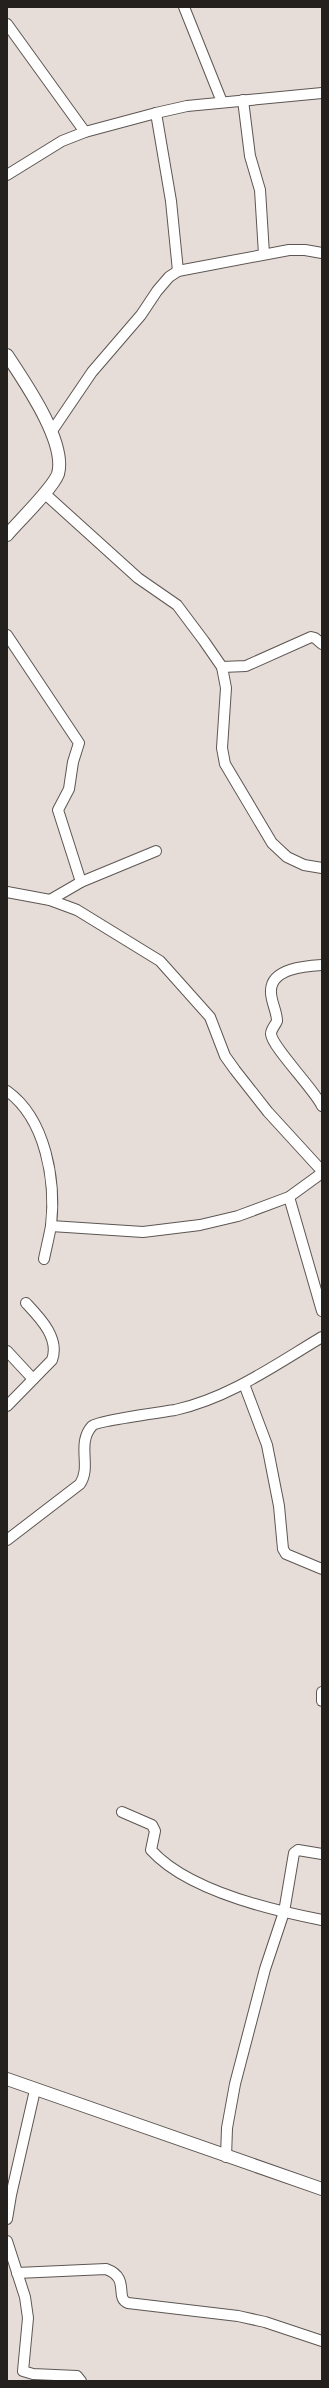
<svg xmlns="http://www.w3.org/2000/svg" width="329" height="2388" viewBox="0 0 329 2388" font-family="Lato,sans-serif">
<style>
.lines{fill:none;stroke-linecap:round;stroke-linejoin:round}
.minor-casing{stroke:#5d5652;stroke-width:12}
.tertiary-casing{stroke:#5d5652;stroke-width:14}
.minor{stroke:#fff;stroke-width:10}
.tertiary{stroke:#fff;stroke-width:12}
</style>
<rect width="100%" height="100%" fill="#e6ddd9"/>
<g class="lines">
<defs>
<g id="minor">
<polyline points="184,7 222,102"/>
<polyline points="7,24 85,132"/>
<polyline points="243,100 250,156 260,190 264,254"/>
<polyline points="156,113 171,201 178,271"/>
<polyline points="7,175 62,141 85,132 156,113 187,106 322,93"/>
<polyline points="52,431 92,372 141,315 157,291 169,277 178,271 289,250 305,250 322,253"/>
<polyline points="44,493 138,578 177,605 204,641 222,667 226,688 222,748 225,764 272,843 287,857 304,865 322,868"/>
<polyline points="7,635 79,743 73,762 69,789 58,810 81,882"/>
<polyline points="222,667 246,666 311,637 315,638 322,644"/>
<polyline points="7,892 50,900 77,910 160,961 210,1017 225,1056 235,1070 268,1112 322,1171"/>
<polyline points="50,900 81,882 156,851"/>
<path d="M322,965C306,966 272,968 271,990C270,1000 277,1011 277,1021C275,1026 271,1029 271,1034C272,1047 314,1089 322,1106"/>
<path d="M7,1091C46,1119 56,1181 51,1226C49,1237 46,1249 44,1259"/>
<polyline points="289,1197 322,1311"/>
<polyline points="51,1226 143,1232 200,1225 238,1216 289,1197 322,1173"/>
<polyline points="7,1351 33,1379"/>
<polyline points="244,1384 267,1445 279,1506 283,1549 286,1554 322,1569"/>
<path d="M7,1406L52,1360C60,1338 40,1318 26,1303"/>
<path d="M7,1540L80,1484C92,1466 76,1444 92,1426C96,1421 163,1412 175,1410C229,1398 275,1365 322,1337"/>
<polyline points="322,1692 322,1701"/>
<path d="M122,1812L152,1825L155,1831L151,1850C187,1890 270,1910 322,1920"/>
<polyline points="226,2157 227,2128 235,2084 265,1969 284,1912 294,1853 298,1850 322,1854"/>
<polyline points="7,2219 11,2195 35,2090"/>
<polyline points="7,2241 25,2297 28,2318 23,2371 33,2374 77,2376 81,2381"/>
<path d="M17,2273L106,2269C131,2278 114,2298 128,2303L238,2316L265,2322L322,2341"/>
</g>
<g id="tertiary">
<path d="M7,355C24,381 67,442 58,474C53,488 18,522 7,535"/>
<polyline points="7,2079 322,2189"/>
</g>
</defs>
<use href="#minor" class="minor-casing"/>
<use href="#tertiary" class="tertiary-casing"/>
<use href="#minor" class="minor"/>
<use href="#tertiary" class="tertiary"/>
</g>
<rect width="329" height="2388" fill="none" stroke="#23201e" stroke-width="16"/>
</svg>
